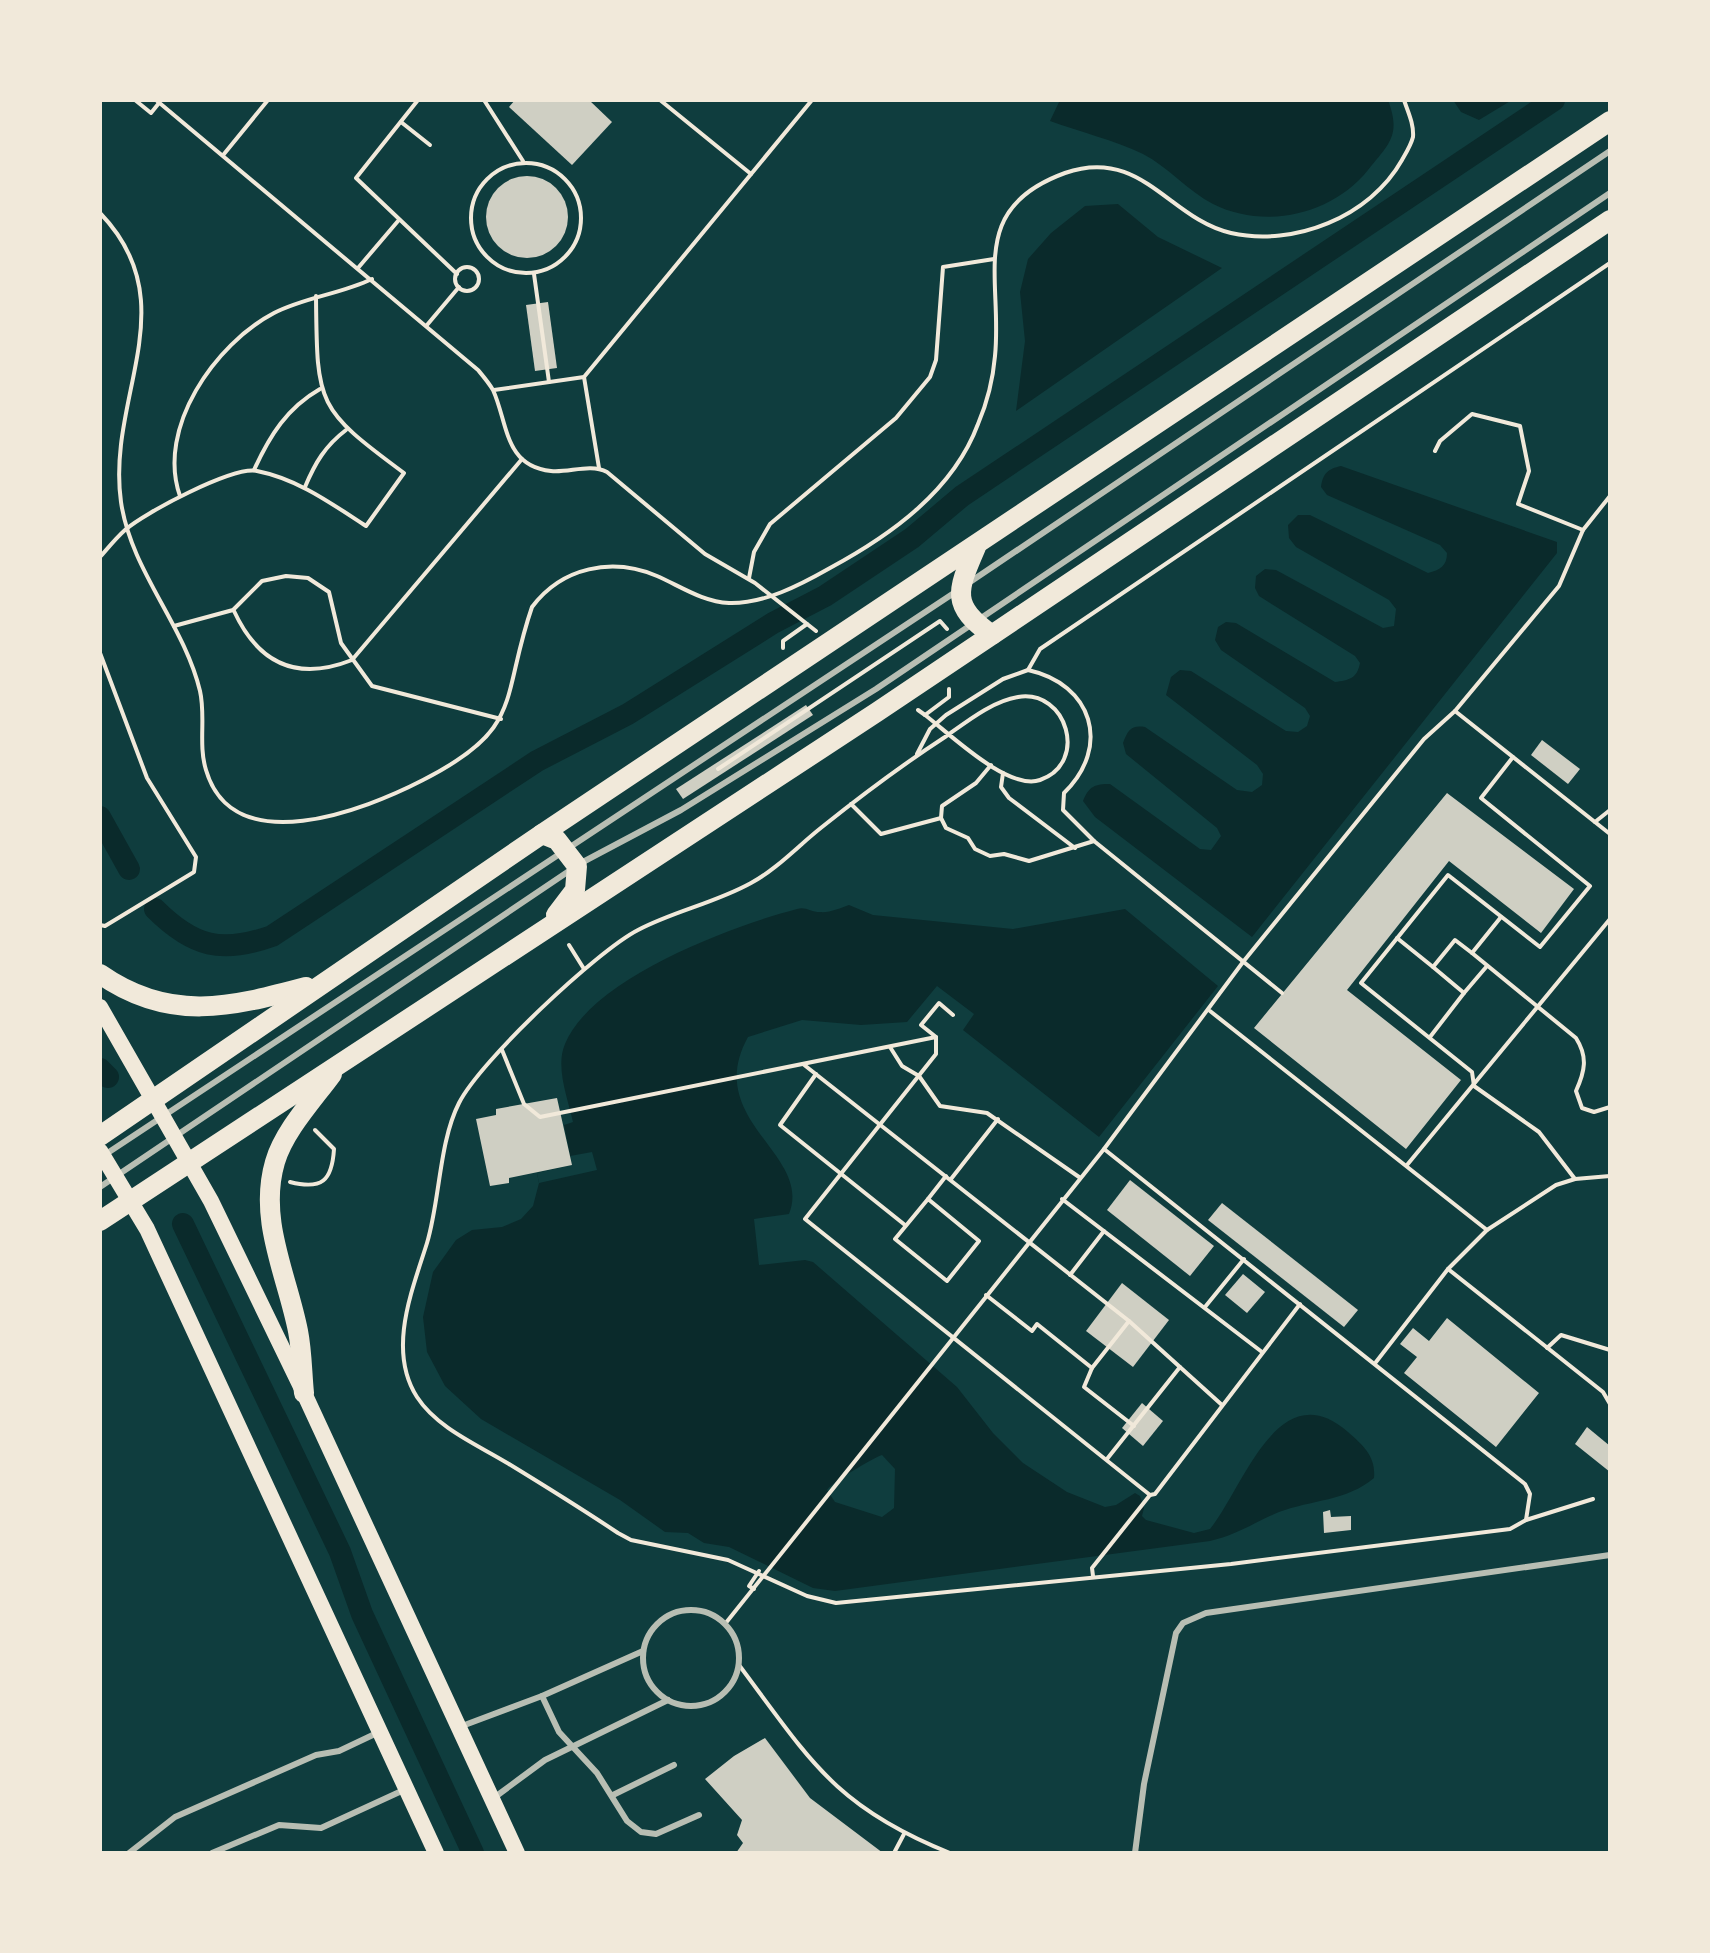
<svg xmlns="http://www.w3.org/2000/svg" width="1710" height="1953" viewBox="0 0 1710 1953" font-family="'IBM Plex Sans',sans-serif">
<style>
.water{fill:#0a2a2b;fill-rule:evenodd}
.pier{fill:#0f3d3e}
.lines{fill:none;stroke-linecap:round;stroke-linejoin:round}
.canal{stroke:#0a2a2b;stroke-width:22}
.building{fill:#cfcfc3}
.path{stroke:#f1e9da;stroke-width:4}
.service{stroke:#b8beb3;stroke-width:6}
.secondary{stroke:#f1e9da;stroke-width:16}
.primary{stroke:#f1e9da;stroke-width:20}
</style>
<rect width="100%" height="100%" fill="#0f3d3e"/>
<g class="water">
<path d="M1060,100H1388C1401,135 1390,143 1368,170C1332,215 1265,230 1213,204C1188,191 1168,167 1143,154C1114,140 1080,132 1050,121Z"/>
<polygon points="1453,100 1512,100 1479,120 1461,112"/>
<polygon points="1118,204 1158,237 1222,268 1016,411 1025,341 1020,292 1028,259 1051,233 1085,206"/>
<path d="M1341,466L1557,542V553L1252,937L1095,817L1083,801C1089,786 1095,784 1110,784L1200,849L1211,850L1221,836L1217,828L1126,754L1123,743C1128,730 1131,725 1145,727L1237,790L1252,792L1262,785L1263,774L1257,765L1166,695L1171,677L1180,670L1191,671L1286,731L1298,732L1307,726L1310,716L1305,708L1221,650L1215,640L1218,627L1226,622L1236,623L1335,682C1349,680 1357,679 1360,663L1355,656L1259,596L1255,588L1256,576L1265,569L1276,570L1383,628L1394,626L1396,609L1389,600L1296,547L1289,538L1288,525L1298,515H1310L1428,573C1440,570 1447,566 1447,553L1440,545L1327,495L1321,487C1323,473 1328,469 1341,466Z"/>
<path d="M849,905L873,915L1013,929L1125,909L1218,986L1099,1137L963,1030L974,1014L937,986L907,1022L861,1025L802,1020L748,1037C702,1120 813,1154 789,1214L754,1219L759,1265L805,1260L813,1262L957,1387L993,1433L1023,1463L1067,1492L1105,1507L1116,1505L1135,1493L1140,1496L1144,1508L1142,1516L1146,1520L1194,1533L1210,1529C1243,1489 1278,1371 1348,1432C1364,1446 1376,1457 1374,1478C1347,1501 1311,1500 1279,1512C1253,1523 1239,1534 1210,1541L835,1591L813,1588L729,1547L704,1543L688,1533L665,1532L620,1500L481,1419L445,1386L427,1352L423,1317L433,1272L456,1240L472,1230L502,1227L521,1219L533,1206L539,1183L537,1173L572,1165L564,1125L573,1122C568,1099 555,1067 565,1044C592,978 732,926 797,909C805,906 811,912 820,912C829,913 841,908 849,905ZM882,1455L895,1469L894,1508L882,1517L835,1502L827,1490C831,1483 873,1458 882,1455Z"/>
</g>
<polygon class="pier" points="592,1152 597,1170 539,1183 537,1173 571,1165 570,1156"/>
<g class="lines">
<g class="canal">
<polyline points="100,817 129,869"/>
<path d="M155,909C193,947 222,954 272,936L537,761L628,714L773,623L825,596L912,538L962,496L1554,100"/>
<polyline points="100,1069 108,1077"/>
<polyline points="183,1224 340,1552 362,1614 473,1853"/>
</g>
</g>
<g class="building">
<polygon points="515,100 589,100 612,122 572,165 509,107"/>
<circle cx="527" cy="217" r="41"/>
<polygon points="548,302 557,368 535,371 526,305"/>
<polygon points="806,705 813,715 683,799 676,789"/>
<polygon points="1542,740 1580,769 1568,784 1531,755"/>
<polygon points="1447,793 1574,889 1541,933 1449,861 1347,990 1461,1080 1406,1149 1254,1028"/>
<polygon points="557,1098 572,1165 509,1178 509,1183 490,1186 476,1119 496,1115 496,1109"/>
<polygon points="1130,1180 1214,1246 1190,1276 1107,1210"/>
<polygon points="1222,1203 1358,1310 1344,1327 1208,1220"/>
<polygon points="1243,1274 1265,1292 1247,1313 1225,1295"/>
<polygon points="1122,1283 1169,1320 1133,1367 1086,1331"/>
<polygon points="1447,1318 1539,1393 1496,1447 1404,1373 1417,1357 1400,1344 1413,1328 1429,1341"/>
<polygon points="1142,1403 1163,1421 1143,1446 1122,1428"/>
<polygon points="1587,1427 1610,1446 1610,1472 1575,1444"/>
<polygon points="1330,1510 1331,1517 1351,1516 1351,1530 1324,1533 1323,1512"/>
<polygon points="765,1738 810,1798 883,1853 736,1853 743,1843 737,1835 742,1820 705,1779 734,1756"/>
</g>
<g class="lines">
<g class="path">
<polyline points="135,100 151,113 159,103"/>
<path d="M156,100L478,370C483,376 489,383 493,390C508,423 504,466 551,471C569,473 590,463 607,472L705,554L755,583L816,631"/>
<polyline points="418,100 356,178 457,274"/>
<polyline points="484,100 523,161"/>
<polyline points="660,100 751,174"/>
<polyline points="401,122 430,145"/>
<polyline points="224,154 268,100"/>
<circle cx="526" cy="218" r="55"/>
<path d="M100,213C188,304 106,397 121,502C131,571 184,624 200,691C206,717 198,744 206,770C233,862 365,810 423,780C525,728 500,700 532,607C562,567 612,557 657,576C680,586 703,602 729,603C764,604 800,585 830,568C891,535 953,491 978,424C987,403 993,379 995,356C1003,278 966,209 1065,173C1141,146 1169,219 1231,233C1294,247 1370,217 1402,160C1406,153 1411,145 1413,137C1414,124 1408,112 1404,100"/>
<circle cx="467" cy="279" r="12"/>
<polyline points="358,268 398,221"/>
<polyline points="534,274 549,382"/>
<polyline points="427,325 459,287"/>
<polyline points="584,377 599,468"/>
<polyline points="494,390 584,377 812,100"/>
<polyline points="1435,451 1440,441 1472,414 1520,426 1529,471 1518,504 1583,530"/>
<path d="M254,470C270,435 287,408 320,389"/>
<path d="M305,487C315,463 325,446 346,430"/>
<path d="M180,496C156,428 215,344 274,313C305,297 341,294 372,279"/>
<path d="M100,557C108,548 116,538 125,530C144,513 233,466 257,471C298,479 332,504 366,526L404,473C316,408 317,405 316,296"/>
<polyline points="749,578 754,552 770,524 896,418 930,377 936,360 943,267 994,259"/>
<path d="M234,611C258,663 296,682 352,660L522,459"/>
<polyline points="174,626 233,610 262,581 286,576 308,578 329,592 341,643 372,686 501,719"/>
<polyline points="783,648 783,641 807,624"/>
<polyline points="100,653 147,778 196,857 194,872 105,926 100,925"/>
<path d="M1028,670C1092,684 1112,746 1064,793L1063,810L1094,841L1282,993"/>
<path d="M918,710L925,715C950,734 1008,791 1040,780C1089,763 1067,689 1018,697C992,701 965,723 945,737C902,765 862,795 822,827C799,845 777,869 751,883C715,903 674,911 638,930C597,951 480,1061 459,1103C439,1142 440,1200 427,1243C412,1291 387,1350 417,1397C437,1428 478,1445 509,1464C545,1486 582,1509 618,1533L631,1540L728,1560L807,1596L836,1603L1231,1564L1510,1529L1526,1520L1530,1494L1525,1484L1104,1149"/>
<polyline points="1455,711 1610,834"/>
<polyline points="925,715 949,697 949,689"/>
<polyline points="917,754 930,729 946,715 1003,679 1028,670 1040,649 1610,263"/>
<polyline points="1513,757 1481,798 1590,886 1540,947 1448,875 1361,983 1472,1072 1474,1086 1539,1132 1575,1179"/>
<polyline points="991,765 976,783 942,806 941,818 946,828 968,838 975,849 990,856 1004,854 1029,861 1094,841"/>
<polyline points="718,769 940,621 947,629"/>
<polyline points="1003,773 1001,787 1009,798 1075,848"/>
<polyline points="851,804 881,834 941,818"/>
<polyline points="1595,822 1610,810"/>
<path d="M1397,938L1433,967L1455,940L1472,953L1576,1038C1588,1057 1585,1071 1576,1091L1582,1108L1594,1112L1610,1107"/>
<polyline points="569,945 584,969"/>
<polyline points="1472,953 1501,917"/>
<polyline points="1433,967 1464,993 1487,966"/>
<polyline points="1210,1011 1487,1230"/>
<polyline points="953,1015 939,1003 921,1025 936,1037 936,1054 805,1219 1150,1495"/>
<polyline points="1430,1037 1464,993"/>
<polyline points="890,1047 902,1066 919,1076 940,1106 987,1113 1079,1177"/>
<polyline points="502,1050 524,1104 540,1117 936,1037"/>
<polyline points="803,1064 1129,1321 1222,1405"/>
<polyline points="816,1074 780,1125 905,1225"/>
<polyline points="1407,1165 1610,919"/>
<polyline points="951,1179 998,1119"/>
<path d="M290,1182C322,1190 332,1181 334,1149L315,1130"/>
<polygon points="928,1199 979,1241 947,1281 895,1239"/>
<polyline points="928,1199 946,1176"/>
<polyline points="1062,1199 1262,1352"/>
<polyline points="1448,1269 1603,1392 1610,1404"/>
<polyline points="1070,1275 1104,1231"/>
<polyline points="986,1295 1032,1331 1037,1324 1092,1368 1129,1321"/>
<polyline points="1205,1307 1244,1259"/>
<polyline points="1547,1348 1561,1335 1610,1350"/>
<polyline points="1376,1362 1448,1269 1487,1230 1556,1185 1575,1179 1610,1176"/>
<polyline points="1092,1368 1084,1387 1134,1426"/>
<polyline points="1107,1459 1180,1367"/>
<polyline points="1526,1520 1593,1499"/>
<polyline points="1093,1576 1092,1568 1150,1495 1155,1494 1300,1304"/>
<polyline points="754,1589 749,1586 759,1571"/>
<polyline points="725,1624 1104,1149 1243,962 1424,739 1455,711 1559,586 1583,530 1610,496"/>
<path d="M739,1665C810,1760 835,1807 950,1853"/>
<polyline points="894,1853 904,1834"/>
</g>
<g class="service">
<polyline points="970,582 1610,151"/>
<polyline points="581,863 681,810 876,689 1610,193"/>
<polyline points="106,1154 957,591"/>
<polyline points="100,1187 572,869"/>
<circle cx="691" cy="1658" r="48"/>
<polyline points="542,1696 559,1732 597,1773 627,1821 641,1832 656,1834 699,1815"/>
<polyline points="462,1726 542,1696 643,1651"/>
<polyline points="613,1795 674,1765"/>
<polyline points="495,1797 545,1760 668,1700"/>
<polyline points="129,1853 175,1817 316,1755 339,1751 377,1733"/>
<polyline points="212,1853 279,1825 321,1828 406,1789"/>
<polyline points="1135,1853 1144,1784 1176,1633 1183,1623 1206,1613 1610,1555"/>
</g>
<g class="secondary">
<polyline points="100,1007 211,1201 304,1393 517,1853"/>
<polyline points="100,1151 147,1229 436,1853"/>
</g>
<g class="primary">
<path d="M976,547C957,591 950,605 992,635"/>
<polyline points="542,834 557,840 577,866 575,890 556,915"/>
<path d="M100,974C170,1023 231,1007 306,987"/>
<polyline points="100,1136 542,834 1610,121"/>
<polyline points="100,1221 877,712 1610,220"/>
<path d="M304,1393C302,1373 302,1351 298,1331C287,1275 258,1220 275,1162C284,1131 313,1100 332,1074"/>
</g>
</g>
<rect width="1710" height="1953" fill="none" stroke="#f1e9da" stroke-width="204"/>
</svg>
